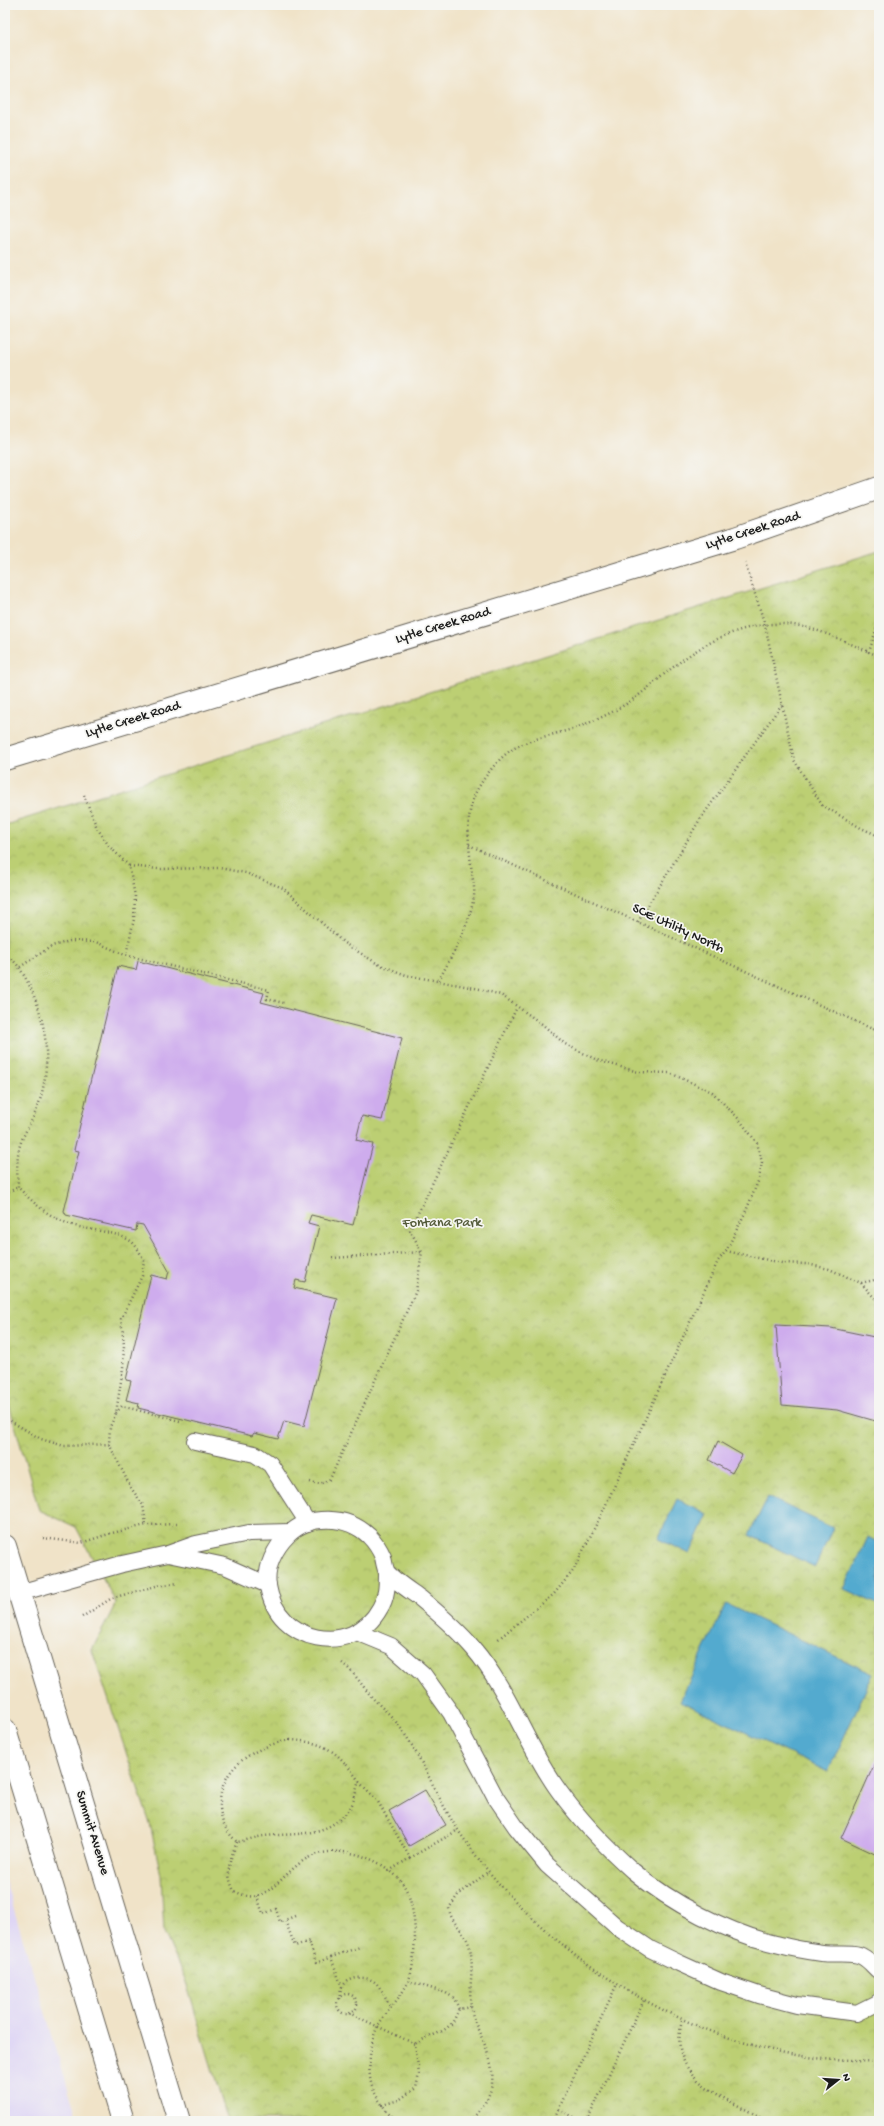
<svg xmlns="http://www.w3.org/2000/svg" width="884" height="2126" viewBox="0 0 884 2126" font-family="'Gochi Hand',sans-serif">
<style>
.built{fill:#ded5f5}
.park{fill:url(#park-crowns);stroke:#6c7648}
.water{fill:#52aacf;stroke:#376376}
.building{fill:#ceaced}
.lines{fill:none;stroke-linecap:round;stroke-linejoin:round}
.lane-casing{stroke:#666258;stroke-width:18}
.secondary-casing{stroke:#666258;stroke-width:24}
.path{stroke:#666258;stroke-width:2.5;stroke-dasharray:1 3;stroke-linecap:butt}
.lane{stroke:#fff;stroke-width:16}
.secondary{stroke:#fff;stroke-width:22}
.labels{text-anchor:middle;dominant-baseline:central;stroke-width:3.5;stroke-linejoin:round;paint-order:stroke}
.street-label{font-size:14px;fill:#1c1c1c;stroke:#f6f6f2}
.park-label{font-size:14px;fill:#545b3a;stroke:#f6f6f2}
</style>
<defs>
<pattern id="park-crowns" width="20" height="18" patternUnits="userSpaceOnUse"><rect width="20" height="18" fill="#bccf73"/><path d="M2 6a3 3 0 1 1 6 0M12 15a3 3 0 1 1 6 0" fill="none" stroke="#a1b163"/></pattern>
</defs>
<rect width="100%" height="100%" fill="#f6f6f2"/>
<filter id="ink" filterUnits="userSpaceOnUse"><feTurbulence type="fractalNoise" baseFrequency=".025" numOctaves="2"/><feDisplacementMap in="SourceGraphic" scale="8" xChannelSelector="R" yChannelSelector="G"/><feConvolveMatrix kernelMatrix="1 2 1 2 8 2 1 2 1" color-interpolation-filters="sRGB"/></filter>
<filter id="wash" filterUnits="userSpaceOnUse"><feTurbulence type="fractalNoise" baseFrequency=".012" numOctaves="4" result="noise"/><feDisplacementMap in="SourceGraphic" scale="16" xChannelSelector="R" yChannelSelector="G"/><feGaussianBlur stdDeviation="0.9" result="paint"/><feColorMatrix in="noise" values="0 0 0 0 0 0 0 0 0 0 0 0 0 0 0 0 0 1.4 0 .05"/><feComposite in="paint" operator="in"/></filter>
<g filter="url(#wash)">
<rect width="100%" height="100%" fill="#f0e3c8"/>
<polygon class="built" points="5,1880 78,2121 5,2121"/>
<polygon class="park" points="879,551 879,2121 228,2121 185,1979 164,1932 161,1875 150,1824 92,1650 116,1603 76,1527 39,1510 5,1390 5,825"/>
<g class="water">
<polygon points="768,1497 833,1528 815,1567 749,1535"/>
<polygon points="677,1499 708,1514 690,1554 658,1539"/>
<polygon points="868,1537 879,1543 879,1605 844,1589"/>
<polygon points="726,1604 873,1674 828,1772 680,1701"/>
</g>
<g id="blocks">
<g class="building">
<polygon points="138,961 264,993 261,1002 402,1038 382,1120 362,1116 356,1140 373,1144 353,1225 311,1215 308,1223 319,1226 305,1282 296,1280 294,1288 337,1298 304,1426 284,1421 278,1439 254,1433 252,1436 138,1408 139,1403 126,1400 131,1381 126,1380 151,1275 167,1279 169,1271 143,1225 137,1224 136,1231 66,1215 64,1211 79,1151 74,1150 118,966 136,970"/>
<polygon points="776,1325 831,1328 879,1338 879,1422 837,1410 782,1405"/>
<polygon points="718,1441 742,1455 732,1473 709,1460"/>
<polygon points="879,1754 879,1856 841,1838"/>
<polygon points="425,1790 446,1825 409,1846 389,1811"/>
</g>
</g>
</g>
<g filter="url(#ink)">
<use href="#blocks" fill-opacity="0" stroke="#666258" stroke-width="1"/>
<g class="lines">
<defs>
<g id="lane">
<polyline points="195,1441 255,1454 270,1464 308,1523"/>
<polyline points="168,1554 225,1566 268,1585"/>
<path d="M387,1573C387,1585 387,1597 380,1608C352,1659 277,1643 268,1586C265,1567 275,1548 288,1535C309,1514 347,1515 369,1536C374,1541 380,1550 383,1557C384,1562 385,1569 387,1572C393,1580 412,1592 420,1598C438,1613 458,1630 473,1648C510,1691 526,1746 559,1791C580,1820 606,1847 633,1871C671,1903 728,1933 776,1944C791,1948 807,1951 822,1953C834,1955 854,1951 863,1957C869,1960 874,1967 879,1971"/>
<polyline points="19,1593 122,1564 168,1554 196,1544 249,1533 291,1532"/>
<polyline points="357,1632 391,1646 423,1674 451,1713 496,1798 516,1827 547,1865 617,1927 650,1949 679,1963 721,1982 759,1995 797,2005 857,2013 879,2002"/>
</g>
<g id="secondary">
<polyline points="5,759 735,538 879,488"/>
<polyline points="5,1546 179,2121"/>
<polyline points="5,1730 123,2121"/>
</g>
</defs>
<use href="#lane" class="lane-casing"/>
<use href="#secondary" class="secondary-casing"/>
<g class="path">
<polyline points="745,563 765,625 794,760 822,805 861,828 879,836"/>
<polyline points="879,621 869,652 879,656"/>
<polyline points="84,795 97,828 109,846 129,866 135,896 134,919 126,955"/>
<polyline points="469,845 879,1032"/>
<polyline points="129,866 158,869 219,868 246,873 283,888 344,943 378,964 406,975 480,989 501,995 542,1024 565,1044 597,1060 638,1072 670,1073 712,1092 739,1119 757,1143 762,1162 759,1179 746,1211 726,1251 718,1261 602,1513 573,1571 554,1594 497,1640"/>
<polyline points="638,922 699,821 782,704"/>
<path d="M5,954C10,958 17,963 20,969C46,1009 54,1061 38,1106C34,1118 26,1129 21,1142C16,1156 17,1172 18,1187C32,1202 48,1216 67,1223C85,1231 116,1230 132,1242C137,1246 141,1255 144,1260L142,1276L121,1319L124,1345L123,1368L116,1413L110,1427L109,1444L131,1488L143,1505L146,1525"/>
<polyline points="20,967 52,946 70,941 96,942 125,955 269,990 267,999 284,1003"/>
<path d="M439,980C453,953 469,927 474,896C475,889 473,881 472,874C469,845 463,811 480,785C488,772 500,757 513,749C533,737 556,735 578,727C591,722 606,716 619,708C640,697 657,679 676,665C701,645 732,629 764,625C801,619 837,638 869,652"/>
<polyline points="5,1194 18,1187"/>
<polyline points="726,1251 782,1263 807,1264 829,1269 861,1283 879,1279"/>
<polyline points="332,1258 422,1252"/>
<polyline points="861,1283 879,1303"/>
<polyline points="116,1413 122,1406 180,1421"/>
<polyline points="7,1419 41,1439 64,1446 109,1444"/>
<polyline points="310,1482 320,1484 330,1479 416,1291 422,1252 410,1230 517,1007"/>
<polyline points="43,1538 81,1543 112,1533 146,1525 177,1524"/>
<polyline points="82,1617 112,1598 156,1586 178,1583"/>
<path d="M342,1663C352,1670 362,1685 370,1695C379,1706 391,1714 399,1726C423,1758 436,1797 458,1830C546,1964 717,2067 879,2061"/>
<path d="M290,1740C327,1742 338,1752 359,1781C356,1789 355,1801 350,1808C329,1838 296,1833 264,1836C255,1837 245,1841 237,1842C226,1831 221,1823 220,1807C218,1767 256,1746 290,1740Z"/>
<polyline points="359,1782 377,1800 410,1858 389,1871"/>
<path d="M237,1842C229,1862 225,1871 234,1891C240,1894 250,1898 257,1896C277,1890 290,1866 310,1857C340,1843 384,1858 403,1884C412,1898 415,1921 415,1937C414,1950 414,1969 408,1982C402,1996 387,2011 379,2024C370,2039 366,2073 373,2089C378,2101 387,2111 396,2121"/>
<polyline points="410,1858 458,1830"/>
<polyline points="257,1896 263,1914 276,1909 280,1922 285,1920"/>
<polyline points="295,1916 285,1920 295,1946 309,1941 316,1963 331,1957 342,1987"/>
<polyline points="331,1957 360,1947"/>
<polyline points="408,1981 446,1993 454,1998 459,2009"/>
<circle cx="347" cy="2004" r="10"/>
<path d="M339,1999C340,1995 340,1990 342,1987C349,1976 367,1975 376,1983C382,1989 386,2000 390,2007"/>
<polyline points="349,2013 415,2044"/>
<path d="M682,2021C667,2078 720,2095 760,2117L764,2121"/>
<path d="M382,2105L399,2100L416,2088L419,2074L415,2044C425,2037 441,2034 449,2026C454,2022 456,2015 459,2009L471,2007"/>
<polyline points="559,2109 581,2121"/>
<path d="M470,2121C498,2093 497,2073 482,2038C477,2028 472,2017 471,2006C468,1985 476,1963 468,1942C462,1927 451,1924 449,1908L458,1895L488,1872"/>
<polyline points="553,2121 617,1984"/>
<polyline points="587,2121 644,2000"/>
</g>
<use href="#lane" class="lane"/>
<use href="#secondary" class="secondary"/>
</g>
</g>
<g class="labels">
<g class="street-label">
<text transform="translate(753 531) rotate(-18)">Lytle Creek Road</text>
<text transform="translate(443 626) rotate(-17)">Lytle Creek Road</text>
<text transform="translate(133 720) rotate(-17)">Lytle Creek Road</text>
<text transform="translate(678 929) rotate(25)">SCE Utility North</text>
<text transform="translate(92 1833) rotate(73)">Summit Avenue</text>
</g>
<g class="park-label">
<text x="442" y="1223">Fontana Park</text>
</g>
</g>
<rect width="884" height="2126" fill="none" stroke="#f6f6f2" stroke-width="20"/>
<g transform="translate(838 2080) rotate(73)" stroke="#f6f6f2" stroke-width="3" paint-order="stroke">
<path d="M0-3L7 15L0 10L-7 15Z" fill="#1c1c1c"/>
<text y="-6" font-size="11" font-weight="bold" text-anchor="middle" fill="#1c1c1c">N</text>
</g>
</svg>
